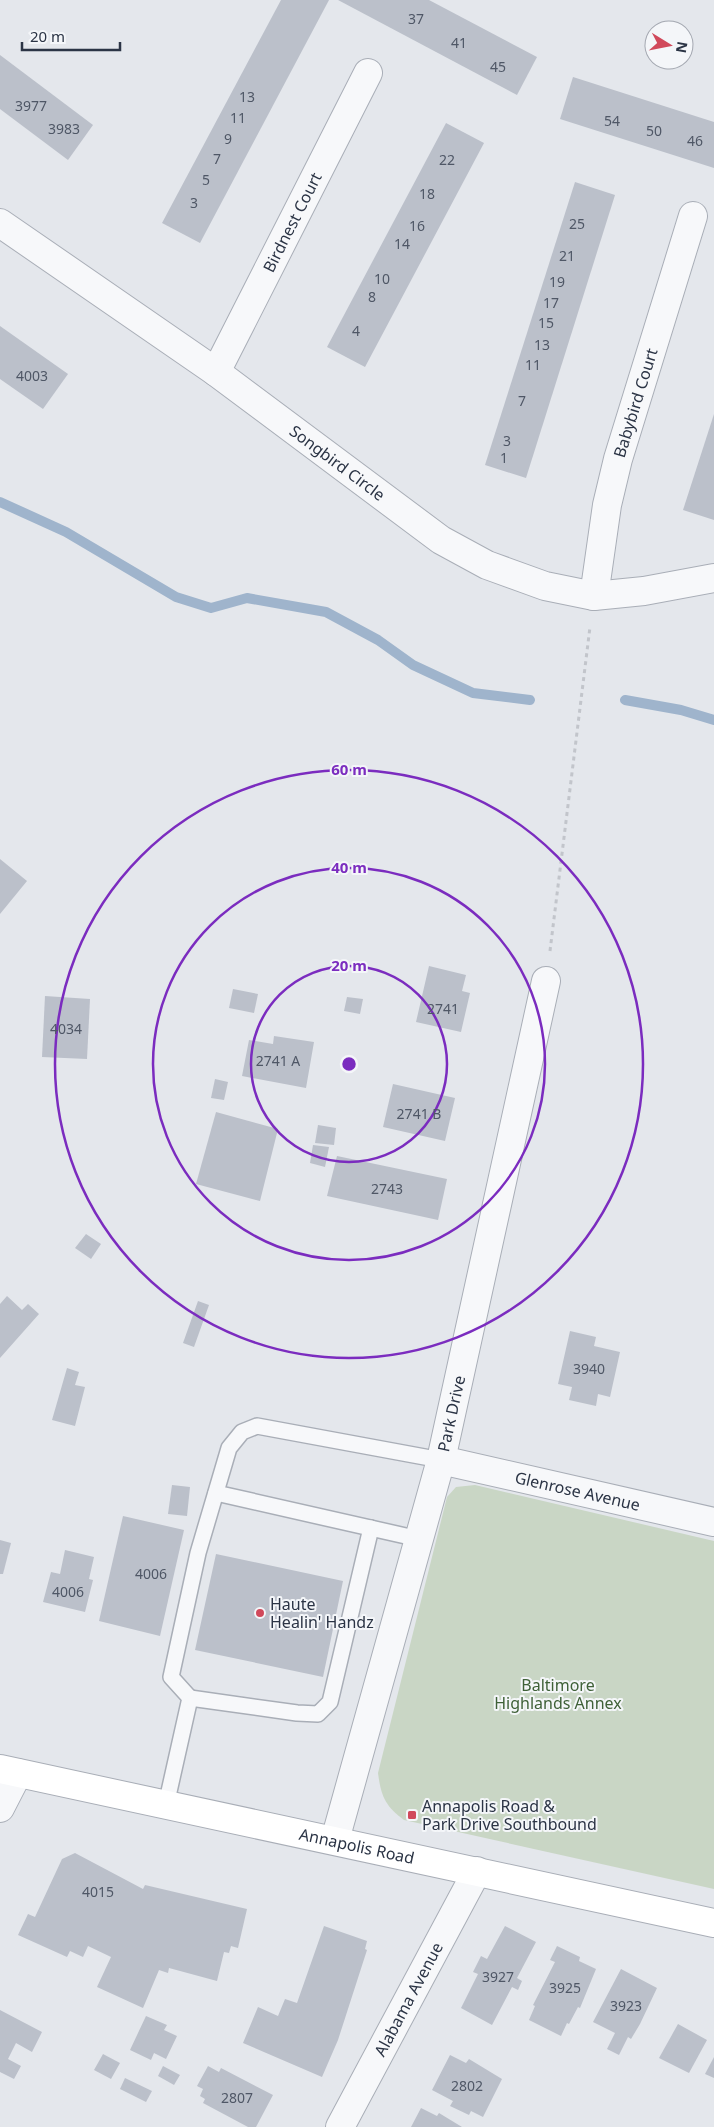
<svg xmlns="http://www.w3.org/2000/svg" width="714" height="2127" viewBox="0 0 714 2127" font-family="'Noto Sans',sans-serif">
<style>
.green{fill:#c9d6c5}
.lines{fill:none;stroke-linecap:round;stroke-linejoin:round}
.stream{stroke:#9fb4cc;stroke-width:10}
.building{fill:#bbc0ca}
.lane-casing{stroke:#a9aeb7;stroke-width:18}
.street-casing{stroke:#a9aeb7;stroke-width:30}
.secondary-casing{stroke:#a9aeb7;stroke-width:30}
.path{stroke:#c2c5cb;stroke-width:3;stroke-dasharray:4 4;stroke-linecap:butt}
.lane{stroke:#f7f8fa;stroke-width:15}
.street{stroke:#f7f8fa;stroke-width:28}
.secondary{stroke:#fff;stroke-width:28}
.ring{fill:none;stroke:#7b2cbf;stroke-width:2.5}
.poi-dot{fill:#d1495b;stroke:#f4f6f9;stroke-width:2}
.labels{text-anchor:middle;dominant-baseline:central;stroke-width:4;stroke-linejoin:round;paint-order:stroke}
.number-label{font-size:14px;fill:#4f5766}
.street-label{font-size:16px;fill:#2b3445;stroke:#f4f6f9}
.poi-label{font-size:16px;fill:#2b3445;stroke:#f4f6f9;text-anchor:start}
.park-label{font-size:16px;fill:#3f6138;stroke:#f4f6f9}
.centre{fill:#7b2cbf;stroke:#f4f6f9;stroke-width:2.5}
.ring-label{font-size:15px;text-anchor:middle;font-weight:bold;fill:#7b2cbf;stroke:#f4f6f9;stroke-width:4;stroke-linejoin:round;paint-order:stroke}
</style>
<rect width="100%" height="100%" fill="#e4e7ec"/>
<path class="green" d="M475,1485L714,1541V1889L404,1820C385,1806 381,1796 378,1773L447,1497L456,1487Z"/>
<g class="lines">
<g class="stream">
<polyline points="0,502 66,532 176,597 211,608 247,598 326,612 378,640 413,665 473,693 530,700"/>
<polyline points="625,700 681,710 714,720"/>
</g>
</g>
<g class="building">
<polygon points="281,0 329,0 200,243 162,223"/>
<polygon points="338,0 429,0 537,57 517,95"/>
<polygon points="0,55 93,125 68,160 0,109"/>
<polygon points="573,77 714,122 714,168 560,119"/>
<polygon points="446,123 484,143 365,367 327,347"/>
<polygon points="575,182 615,195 526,478 485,465"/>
<polygon points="0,326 68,374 43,409 0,379"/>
<polygon points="714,414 714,520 683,510"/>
<polygon points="0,859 27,881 0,914"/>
<polygon points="429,966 466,975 462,991 470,993 461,1032 416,1022"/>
<polygon points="233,989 258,994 254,1013 229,1008"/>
<polygon points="45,996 90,999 87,1059 42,1057"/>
<polygon points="347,997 363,999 360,1014 344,1011"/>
<polygon points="274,1036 314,1042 306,1088 242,1076 249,1040 273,1044"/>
<polygon points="215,1079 228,1082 224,1100 211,1098"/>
<polygon points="393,1084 455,1098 445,1141 383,1127"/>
<polygon points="216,1112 278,1129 260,1201 196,1184"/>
<polygon points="318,1125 336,1128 334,1145 315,1143"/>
<polygon points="313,1145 329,1147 325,1167 310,1163"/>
<polygon points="337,1156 447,1179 438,1220 327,1196"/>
<polygon points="86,1234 101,1244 91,1259 75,1248"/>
<polygon points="7,1296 22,1310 28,1304 39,1314 0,1358 0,1304"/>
<polygon points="198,1301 209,1305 194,1347 183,1343"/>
<polygon points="570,1331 596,1337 594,1346 620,1352 610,1397 598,1394 596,1406 569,1400 572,1387 558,1384"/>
<polygon points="67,1368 79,1372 75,1385 85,1387 75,1426 52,1420"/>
<polygon points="172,1485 190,1487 187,1516 168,1514"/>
<polygon points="123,1516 184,1530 160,1636 99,1621"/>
<polygon points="0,1540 11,1543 3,1574 0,1574"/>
<polygon points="65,1550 94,1557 89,1579 93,1580 85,1612 43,1602 51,1572 60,1574"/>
<polygon points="216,1554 343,1581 323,1677 195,1650"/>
<polygon points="75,1853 143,1889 145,1885 247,1909 238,1948 231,1946 229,1953 224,1952 217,1981 169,1968 168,1973 159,1970 143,2008 97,1987 111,1957 88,1946 83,1957 70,1951 67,1957 18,1935 28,1914 35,1917 62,1859"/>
<polygon points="324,1926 367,1941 365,1949 367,1950 338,2040 322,2077 243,2043 258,2007 278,2016 285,1999 297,2003"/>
<polygon points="505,1926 536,1942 517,1978 522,1981 518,1990 512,1987 492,2025 461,2008 478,1974 473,1972 481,1956 487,1959"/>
<polygon points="557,1946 580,1957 579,1961 596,1969 580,2008 578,2007 569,2024 567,2023 561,2036 529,2020 535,2006 533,2005 555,1962 550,1960"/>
<polygon points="621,1969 657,1988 640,2024 631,2039 628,2037 619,2055 607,2049 615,2033 593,2022"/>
<polygon points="0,2010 42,2032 32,2052 16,2043 8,2059 21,2066 14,2079 0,2072"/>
<polygon points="146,2016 167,2025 164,2030 177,2036 166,2059 154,2053 151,2060 130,2050"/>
<polygon points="678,2024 707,2040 689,2073 659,2058"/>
<polygon points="103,2054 120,2063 111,2079 94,2070"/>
<polygon points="450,2055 466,2063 469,2059 502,2079 483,2117 471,2111 469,2115 450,2106 453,2101 432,2090"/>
<polygon points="714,2057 714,2078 705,2074"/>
<polygon points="163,2066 180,2075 174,2085 158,2076"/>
<polygon points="208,2066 219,2072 221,2068 273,2095 256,2127 248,2127 203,2103 205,2099 200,2096 203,2089 197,2086"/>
<polygon points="125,2078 152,2091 146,2102 120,2089"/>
<polygon points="421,2108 437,2116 439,2113 462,2127 411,2127"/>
</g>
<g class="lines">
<defs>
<g id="lane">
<polyline points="216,1493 419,1539"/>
<polyline points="190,1698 297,1713 318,1714 330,1702 371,1528"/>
<polyline points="166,1805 190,1698 171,1677 198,1553 229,1448 242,1432 257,1426 441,1460"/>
</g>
<g id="street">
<path id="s1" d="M0,223L216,372L441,540L487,565L545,586L594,596L644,591L714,578"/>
<path id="s2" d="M216,372L368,73"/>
<path id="s3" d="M594,596L607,505L618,459L693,216"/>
<path id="s4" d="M441,1460L714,1522"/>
<polyline points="0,1808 18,1773"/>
<path id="s5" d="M335,1840L441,1460L546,981"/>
<path id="s6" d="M340,2127L477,1871"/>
</g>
<g id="secondary">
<path id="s7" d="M0,1769L714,1923"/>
</g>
</defs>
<use href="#lane" class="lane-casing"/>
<use href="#street" class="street-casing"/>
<use href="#secondary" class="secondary-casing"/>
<polyline class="path" points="550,951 590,627"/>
<use href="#lane" class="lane"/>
<use href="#street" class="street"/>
<use href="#secondary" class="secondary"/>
</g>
<g class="ring">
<circle cx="349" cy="1064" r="98"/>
<circle cx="349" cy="1064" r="196"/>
<circle cx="349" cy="1064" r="294"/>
</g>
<g class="poi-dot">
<circle cx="260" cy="1613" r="5"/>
<rect x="407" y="1810" width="10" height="10" rx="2.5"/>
</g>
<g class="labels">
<g class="number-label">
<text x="416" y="18">37</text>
<text x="459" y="42">41</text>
<text x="498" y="66">45</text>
<text x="247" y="96">13</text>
<text x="31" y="105">3977</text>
<text x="238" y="117">11</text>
<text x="612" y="120">54</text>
<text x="64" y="128">3983</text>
<text x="654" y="130">50</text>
<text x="228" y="138">9</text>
<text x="695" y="140">46</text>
<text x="217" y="158">7</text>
<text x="447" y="159">22</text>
<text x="206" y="179">5</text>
<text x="427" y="193">18</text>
<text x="194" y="202">3</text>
<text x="577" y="223">25</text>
<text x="417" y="225">16</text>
<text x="402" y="243">14</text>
<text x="567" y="255">21</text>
<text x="382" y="278">10</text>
<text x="557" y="281">19</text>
<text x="372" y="296">8</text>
<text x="551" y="302">17</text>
<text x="546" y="322">15</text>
<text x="356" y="330">4</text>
<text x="542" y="344">13</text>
<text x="533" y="364">11</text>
<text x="32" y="375">4003</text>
<text x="522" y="400">7</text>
<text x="507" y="440">3</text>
<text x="504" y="457">1</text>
<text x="443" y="1008">2741</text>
<text x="66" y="1028">4034</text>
<text x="278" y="1060">2741 A</text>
<text x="419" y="1113">2741 B</text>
<text x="387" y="1188">2743</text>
<text x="589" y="1368">3940</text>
<text x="151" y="1573">4006</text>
<text x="68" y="1591">4006</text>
<text x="98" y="1891">4015</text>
<text x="498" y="1976">3927</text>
<text x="565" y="1987">3925</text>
<text x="626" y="2005">3923</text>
<text x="467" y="2085">2802</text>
<text x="237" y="2097">2807</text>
</g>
<g class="street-label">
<text stroke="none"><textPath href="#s2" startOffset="168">Birdnest Court</textPath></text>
<text stroke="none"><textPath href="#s3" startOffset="198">Babybird Court</textPath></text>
<text stroke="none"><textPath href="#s1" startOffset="414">Songbird Circle</textPath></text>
<text stroke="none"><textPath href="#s5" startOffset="442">Park Drive</textPath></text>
<text stroke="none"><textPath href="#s4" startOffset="140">Glenrose Avenue</textPath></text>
<text stroke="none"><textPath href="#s7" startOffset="365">Annapolis Road</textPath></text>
<text stroke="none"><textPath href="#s6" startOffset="145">Alabama Avenue</textPath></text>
</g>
<g class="poi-label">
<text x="270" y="1604">Haute<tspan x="270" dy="18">Healin' Handz</tspan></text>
<text x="422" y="1806">Annapolis Road &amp;<tspan x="422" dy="18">Park Drive Southbound</tspan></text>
</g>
<g class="park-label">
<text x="558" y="1685">Baltimore<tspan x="558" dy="18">Highlands Annex</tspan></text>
</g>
</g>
<circle cx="349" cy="1064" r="8" class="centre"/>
<g class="ring-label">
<text x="349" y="775">60 m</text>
<text x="349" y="873">40 m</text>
<text x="349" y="971">20 m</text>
</g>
<g transform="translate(669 45) rotate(100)"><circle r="24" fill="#f4f6f9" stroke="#a4a8b1"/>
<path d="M0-4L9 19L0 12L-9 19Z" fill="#d1495b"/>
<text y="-8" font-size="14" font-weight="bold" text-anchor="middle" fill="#2b3445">N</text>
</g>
<path d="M22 42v8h98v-8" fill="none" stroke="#2b3445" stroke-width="2.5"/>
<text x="30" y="42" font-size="15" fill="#2b3445" stroke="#f4f6f9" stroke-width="4" paint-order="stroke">20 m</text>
</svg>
